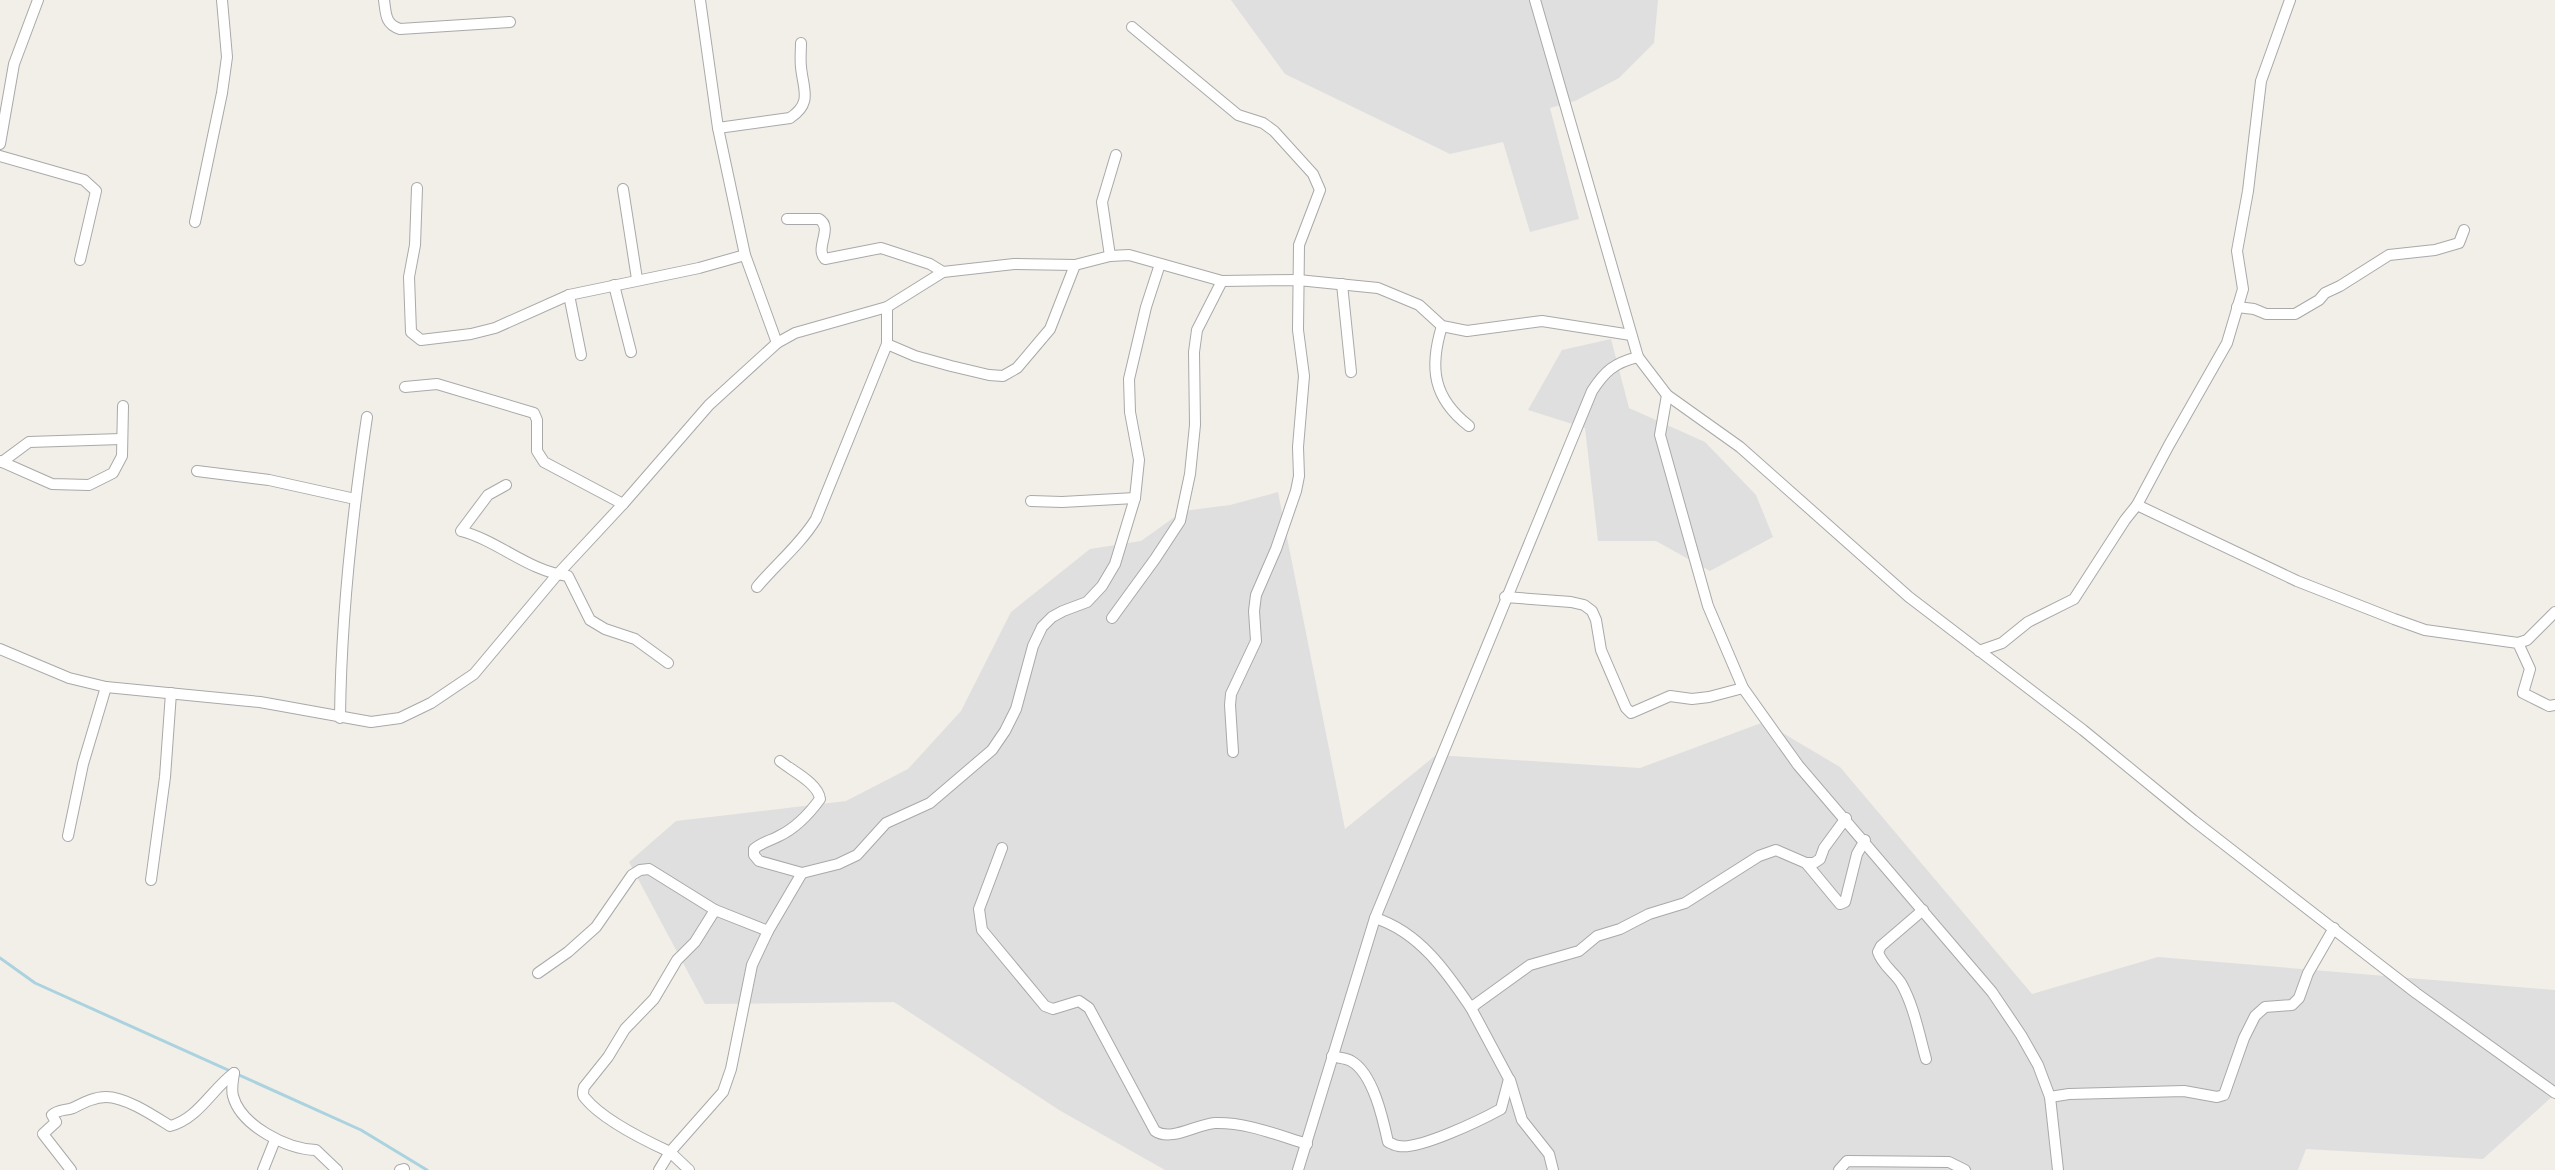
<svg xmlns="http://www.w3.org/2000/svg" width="2555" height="1170" viewBox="0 0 2555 1170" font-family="'Open Sans',sans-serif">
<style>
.residential{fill:#e0dfdf}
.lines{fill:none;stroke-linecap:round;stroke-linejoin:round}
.stream{stroke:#aad3df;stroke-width:3}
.street-casing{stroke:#a9a9a9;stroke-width:12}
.street{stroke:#fff;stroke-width:10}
</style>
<rect width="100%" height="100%" fill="#f2efe9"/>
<g class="residential">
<polygon points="1231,0 1658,0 1654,43 1619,78 1575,101 1550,108 1579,219 1530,232 1503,142 1450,154 1285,74"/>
<polygon points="1611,339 1629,408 1705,442 1756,495 1773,537 1710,571 1656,541 1598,541 1585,428 1528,410 1562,350"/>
<polygon points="1278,492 1345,829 1436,755 1640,768 1764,722 1840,767 2032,994 2158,957 2555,990 2555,1094 2483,1159 2306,1149 2298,1170 1165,1170 1059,1110 894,1002 705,1004 629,862 676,821 846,801 908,769 961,711 1011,612 1090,549 1141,541 1183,511 1230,505"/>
</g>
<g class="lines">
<polyline class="stream" points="0,958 35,983 361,1130 427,1170"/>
<defs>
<g id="street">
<path d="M384,0C386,14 385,24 400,29L510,22"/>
<polyline points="700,0 718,128 745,255 777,343"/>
<polyline points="1535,0 1638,357 1667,395 1740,447 1909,597 2083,730 2193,820 2416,993 2555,1093"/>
<polyline points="1132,27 1238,115 1263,123 1274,131 1313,174 1320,190 1299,245 1298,330 1304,376 1298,447 1299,476 1296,491 1276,549 1256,595 1254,611 1256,641 1231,694 1230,705 1233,752"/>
<path d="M718,128L790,118C813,103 803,89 801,67C800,59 801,51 801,43"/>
<polyline points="0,144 14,64 38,0"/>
<polyline points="0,156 84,180 96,191 80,260"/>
<polyline points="417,188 415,245 409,277 411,332 421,340 471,334 495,328 569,295 699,268 745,255"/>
<polyline points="623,189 637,279"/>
<path d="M787,219H819C834,228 814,248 825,259L881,248L930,264L943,272"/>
<polyline points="195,222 222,93 227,57 222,0"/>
<polyline points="1110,256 1102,202 1116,155"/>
<polyline points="1342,284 1351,372"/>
<polyline points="614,285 631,352"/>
<polyline points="569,295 581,355"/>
<polyline points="887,307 887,344 915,356 951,366 989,375 1003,376 1017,368 1050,329 1075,265"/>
<polyline points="2237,307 2254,309 2266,314 2295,314 2319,300 2325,293 2340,286 2389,255 2435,250 2459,243 2464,230"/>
<path d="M1442,326C1429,368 1433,398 1469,426"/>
<polyline points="405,387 437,384 534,413 537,420 537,451 544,462 623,504"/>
<polyline points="1667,395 1660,435 1708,606 1743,688 1798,765 1992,992 2021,1035 2038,1065 2050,1097 2058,1170"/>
<polyline points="0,461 52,484 89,485 113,473 122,456 123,406"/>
<polyline points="2,462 29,442 121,439"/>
<polyline points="197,471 269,480 355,499"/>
<path d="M506,485L488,495L461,531C499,541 528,571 568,576L590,620L605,629L635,639L668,663"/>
<polyline points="1031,501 1062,502 1135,498"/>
<polyline points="2137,505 2297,581 2394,619 2425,630 2518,643 2530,669 2523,693 2549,706 2555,705"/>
<path d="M757,587C776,564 800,545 816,519L887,344"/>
<polyline points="1505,597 1571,602 1584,605 1592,611 1596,620 1601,650 1626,708 1631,713 1670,696 1692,699 1709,697 1743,688"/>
<polyline points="1112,618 1155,559 1180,521 1190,474 1195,425 1194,352 1197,330 1222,281"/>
<polyline points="2518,643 2527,640 2555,612"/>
<polyline points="0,649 69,678 106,687 260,702 371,722 400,718 431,703 474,674 556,576 623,504 709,405 777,343 795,333 887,307 943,272 1014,264 1075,265 1110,256 1129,255 1222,281 1298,280 1378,288 1419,305 1442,326 1467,331 1542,321 1631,335"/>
<polyline points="1979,651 2002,643 2028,622 2074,599 2125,520 2137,505 2169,445 2227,343 2243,289 2237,251 2248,191 2261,81 2290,0"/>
<path d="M340,718C341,617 352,517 367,417"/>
<path d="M780,761C792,771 818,783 820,799C809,814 796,828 779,836C770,841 762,842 754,849V855L759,861L802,873L838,864L857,855L886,823L930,803L992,750L1005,731L1016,709L1033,646L1042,627L1052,617L1063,611L1087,602L1102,586L1115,564L1135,498L1139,460L1130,412L1129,379L1146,307L1160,264"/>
<polyline points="68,836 83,764 106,687"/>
<path d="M1002,848L979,909L982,930L1045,1006L1053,1009L1079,1001L1089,1008L1155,1131C1171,1142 1197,1124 1215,1123C1246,1122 1277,1135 1307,1144"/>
<polyline points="1806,863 1840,904 1845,902 1857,854 1865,840"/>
<polyline points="151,880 165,777 171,693"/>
<polyline points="715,910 768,931"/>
<path d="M1923,910L1881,946L1878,952C1882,965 1894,972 1901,983C1914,1006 1919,1034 1926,1059"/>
<path d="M1375,918C1419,932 1446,971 1471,1008"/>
<path d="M538,973L568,952L596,927L632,875L640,870L649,869L715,910L695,942L677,960L654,999L625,1029L608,1057L584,1087C583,1091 582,1095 585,1098C602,1119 646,1141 670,1152L723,1092L731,1069L752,965L768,931L802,873"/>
<path d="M1332,1056C1338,1058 1346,1058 1351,1061C1373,1073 1383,1119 1388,1142C1391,1143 1395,1146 1399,1146C1419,1150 1481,1120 1501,1109L1509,1079L1471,1008L1476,1004L1530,965L1579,951L1597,936L1620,929L1649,914L1685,903L1759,856L1776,850L1806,863H1814L1820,859L1824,848L1846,818"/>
<path d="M234,1073C233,1080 231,1089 233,1096C241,1126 287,1149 316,1150L337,1170"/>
<polyline points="1510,1080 1522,1120 1549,1154 1553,1170"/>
<polyline points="2050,1097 2069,1094 2184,1091 2217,1097 2224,1095 2244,1038 2255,1016 2265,1007 2292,1005 2299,998 2308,973 2334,928"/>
<path d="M71,1170L43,1134L56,1122L52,1115C59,1109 64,1111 73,1108C83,1103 94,1097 106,1097C126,1097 154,1116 170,1126C198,1119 212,1089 234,1073"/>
<polyline points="263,1170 275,1140"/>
<polyline points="400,1170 404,1169 403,1170"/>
<polyline points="659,1170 670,1152 689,1170"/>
<path d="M1298,1170L1375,918L1592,391C1605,371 1614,363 1638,357"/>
<polyline points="1839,1170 1847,1161 1949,1162 1965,1170"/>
</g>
</defs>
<use href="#street" class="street-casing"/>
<use href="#street" class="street"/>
</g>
</svg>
